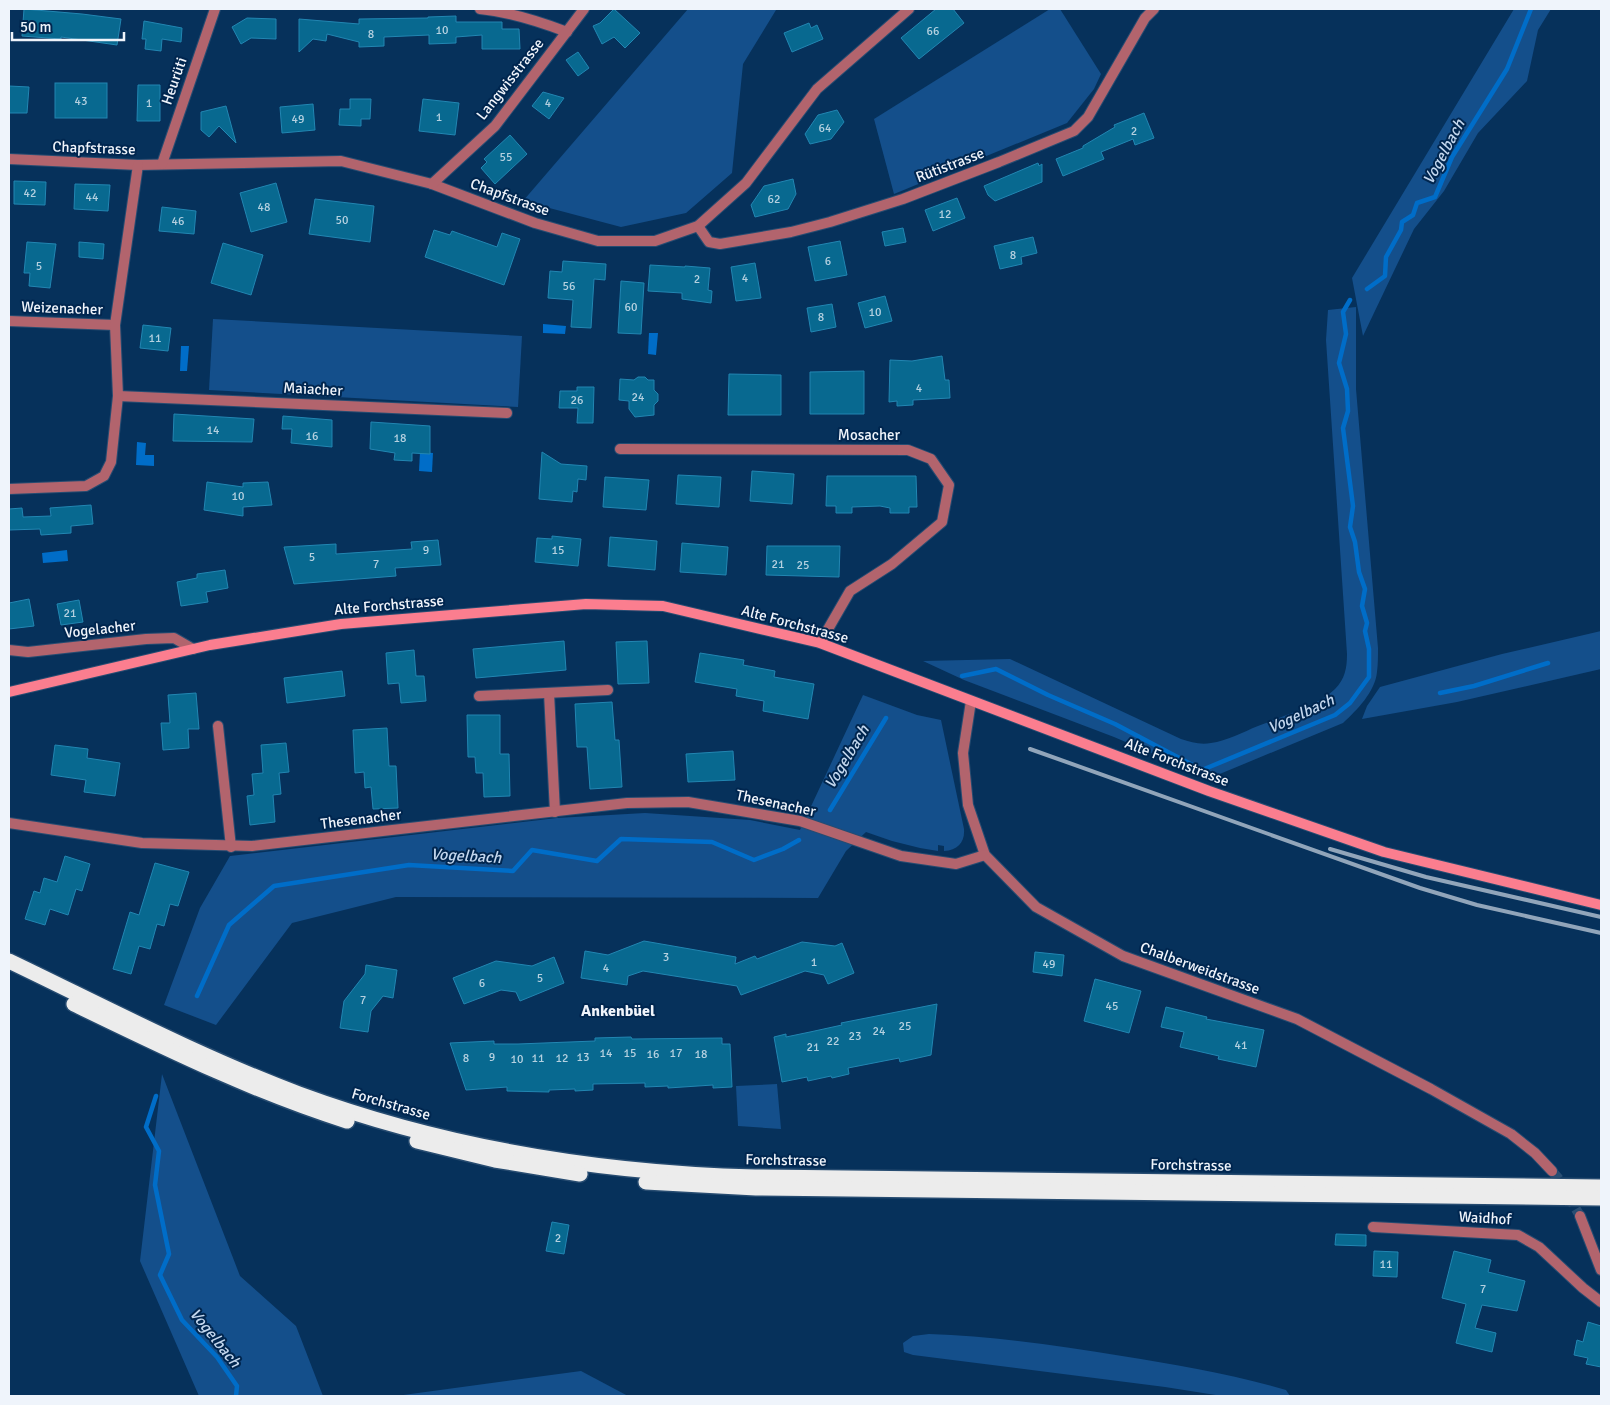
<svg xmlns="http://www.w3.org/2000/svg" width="1610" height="1405" viewBox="0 0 1610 1405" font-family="Signika,sans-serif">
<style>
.green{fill:#144f8b}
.water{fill:#006dc8}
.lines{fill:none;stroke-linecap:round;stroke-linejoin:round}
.stream{stroke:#006dc8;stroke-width:4.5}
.building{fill:#086990;stroke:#2286b2}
.street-tunnel{stroke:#294e73;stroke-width:10;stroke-dasharray:10 5;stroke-linecap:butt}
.street-casing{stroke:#274c71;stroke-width:12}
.secondary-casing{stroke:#274c71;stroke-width:12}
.highway-casing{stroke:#274c71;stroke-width:18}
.street{stroke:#b2646d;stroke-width:10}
.secondary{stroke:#fb7e8f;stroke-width:10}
.highway{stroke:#ececec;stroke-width:15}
.rail{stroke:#91a5ba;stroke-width:4}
.labels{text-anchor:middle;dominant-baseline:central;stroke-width:4;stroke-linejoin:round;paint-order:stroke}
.number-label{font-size:12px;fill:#b5d1e0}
.street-label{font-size:15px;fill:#eff4fb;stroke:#00264f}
.water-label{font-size:16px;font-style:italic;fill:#c3d7ee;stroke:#00264f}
.neighbourhood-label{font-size:16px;font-weight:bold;fill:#eff4fb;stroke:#00264f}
</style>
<rect width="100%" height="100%" fill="#06315b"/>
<g class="green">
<polygon points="688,9 774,9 776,10 743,64 732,173 686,213 621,227 523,201"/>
<polygon points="1050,9 1060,9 1101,74 1094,89 1067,123 894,194 874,119"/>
<polygon points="1514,9 1551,9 1538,30 1527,81 1478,133 1444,191 1414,229 1363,336 1352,278"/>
<path d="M1356,307V389L1378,648C1378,656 1378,664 1377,672C1375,692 1357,710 1343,723L1210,778L1114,737L964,680L923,661L1010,659L1181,739C1191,742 1200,745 1211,743C1227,741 1243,732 1258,726C1280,717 1318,706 1335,689C1345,679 1347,668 1347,654L1326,340L1328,310Z"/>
<polygon points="213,319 522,336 518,407 209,390"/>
<polygon points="1601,631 1601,669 1457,702 1362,719 1367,706 1380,687 1502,654"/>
<path d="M863,695L917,715L941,720L964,829C965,842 958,850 944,851V846L938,845V851L920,848L892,841L866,832L846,851L818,898L396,897L292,923L216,1025L164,1005L200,908L230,856L557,818L645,813L750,820L800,830Z"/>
<polygon points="162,1074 240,1276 296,1326 323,1396 199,1396 140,1261"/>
<polygon points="777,1084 781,1129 738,1126 736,1086"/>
<path d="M929,1334C994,1336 1058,1346 1122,1356C1177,1365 1232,1374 1286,1390L1290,1396H1222L1165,1387L913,1355L904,1352L903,1343L913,1336Z"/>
<polygon points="581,1371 628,1396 396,1396"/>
</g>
<g class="water">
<polygon points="543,324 566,326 565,334 543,333"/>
<polygon points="649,333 658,333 656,355 648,354"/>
<polygon points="181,346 189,346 187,371 180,371"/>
<polygon points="137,442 146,443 145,455 154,455 154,466 136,465"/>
<polygon points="420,452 433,453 432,472 419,471"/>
<polygon points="67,550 68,561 43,563 42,553"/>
</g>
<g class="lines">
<g class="stream">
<polyline points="1367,289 1385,276 1386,257 1401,230 1402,222 1413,215 1417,203 1435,197 1452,157 1507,69 1531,9"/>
<polyline points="962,676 996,669 1048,695 1115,724 1202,770 1335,715 1350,703 1369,677 1369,649 1365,631 1367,623 1362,606 1365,589 1359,572 1355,542 1350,527 1353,506 1343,428 1348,411 1347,389 1339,363 1346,334 1343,312 1350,300"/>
<polyline points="1440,693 1474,686 1548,663"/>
<polyline points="830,810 886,718"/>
<polyline points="197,996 229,925 274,886 409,865 513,871 532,850 597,861 621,839 712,842 754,860 783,849 799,840"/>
<polyline points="156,1096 146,1127 159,1151 155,1185 169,1254 160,1275 182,1320 217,1357 237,1386 236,1396"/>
</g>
</g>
<g class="building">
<polygon points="24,9 82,14 121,19 117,45 61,37 61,39 22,36"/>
<polygon points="614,9 640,33 625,48 614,37 602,44 593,26 600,23"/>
<polygon points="936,9 953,9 964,23 919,59 901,38"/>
<polygon points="456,16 456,22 502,22 502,29 519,29 520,49 482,49 482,35 456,37 456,43 429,44 429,35 384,37 384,46 359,47 359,42 327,34 326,41 313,39 299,52 299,19 359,24 359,19 428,18 428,17"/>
<polygon points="247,18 276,19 276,39 251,38 241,44 232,27"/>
<polygon points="144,21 182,28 181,42 162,39 161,51 145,49 146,39 142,39"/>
<polygon points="809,23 811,28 817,25 823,39 792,52 784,33"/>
<polygon points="578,52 589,68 578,76 566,60"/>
<rect x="55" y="83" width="52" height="35"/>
<polygon points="138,85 160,85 160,121 137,121"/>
<polygon points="9,86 29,87 27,113 9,113"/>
<polygon points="543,92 564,98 549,119 532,106"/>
<polygon points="350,99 371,99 370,119 361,119 361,126 339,125 340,109 350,109"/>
<polygon points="423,99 459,103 455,135 419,131"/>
<polygon points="313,104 315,130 282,133 280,107"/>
<polygon points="226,106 236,143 219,126 209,137 201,130 201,112"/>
<polygon points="837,110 844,122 831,139 810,144 805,134 818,115"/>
<polygon points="1144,113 1154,138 1135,145 1133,139 1101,152 1104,159 1063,176 1056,159 1083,148 1083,146 1115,127 1114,125"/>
<polygon points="510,135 527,154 495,184 481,168 487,162 484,159"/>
<polygon points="1038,163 1039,166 1042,164 1042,182 995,201 988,195 984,186"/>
<polygon points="793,179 796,194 788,209 755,217 751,205 764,186"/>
<polygon points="14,181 46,182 45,205 14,204"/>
<polygon points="276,183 287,222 251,232 240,193"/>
<polygon points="75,184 110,185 108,211 74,209"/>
<polygon points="957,198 965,218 933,231 925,210"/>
<polygon points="315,199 374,206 370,242 309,234"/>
<polygon points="162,207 196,211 194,234 159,231"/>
<polygon points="903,228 906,242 885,246 882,232"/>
<polygon points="434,230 450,235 452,231 497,247 502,233 520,239 504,285 425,257"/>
<polygon points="1033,237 1037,253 1021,257 1022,264 1000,269 994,246"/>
<polygon points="840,241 847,275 815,281 808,247"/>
<polygon points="27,242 56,244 50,288 29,286 30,273 24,273"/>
<polygon points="79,242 104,244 103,259 79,257"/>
<polygon points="223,243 263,255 251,295 211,283"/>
<polygon points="563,261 606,264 605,280 594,279 591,328 571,327 573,300 548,298 550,271 562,272"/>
<polygon points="755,263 761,298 736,301 731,267"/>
<polygon points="650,265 685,267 685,266 710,268 708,290 712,291 711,303 682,299 682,293 648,291"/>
<polygon points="621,281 644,283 641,334 618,333"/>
<polygon points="885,296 892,321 865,328 858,303"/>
<polygon points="832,304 836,327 811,332 807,308"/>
<polygon points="143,325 171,328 168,351 140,348"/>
<polygon points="942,356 945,380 949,380 950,398 913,400 913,405 897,406 897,401 889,402 890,360 912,361"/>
<polygon points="864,371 864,414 810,414 810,372"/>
<polygon points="729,374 781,375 781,415 728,415"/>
<polygon points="638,377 645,377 648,380 654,380 654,390 658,394 658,401 654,405 654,415 635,417 629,409 629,401 619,400 620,379 634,380"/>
<polygon points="577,387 594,387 593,423 577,423 578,408 559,408 560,391 577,391"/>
<polygon points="174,414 254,419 252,442 173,441"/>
<polygon points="283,416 332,420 332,447 291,443 292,429 282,429"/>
<polygon points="371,422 430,426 430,454 412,453 412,461 394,460 395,453 370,449"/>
<polygon points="542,452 561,464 587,466 586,480 578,479 577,492 573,491 572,502 539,499"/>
<polygon points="752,471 794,474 792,504 750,501"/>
<polygon points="678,475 721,477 719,507 676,504"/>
<polygon points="827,476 916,476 917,507 909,507 909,513 890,513 890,508 880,506 852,507 852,513 836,513 836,506 826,506"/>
<polygon points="605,477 649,480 646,510 603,507"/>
<polygon points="207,482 243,487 243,483 268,482 272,505 243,507 243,516 204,510"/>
<polygon points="91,505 93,524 71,526 71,533 41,535 40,529 9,530 9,509 22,508 23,517 51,516 50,508"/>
<polygon points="552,536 581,539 578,566 535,562 537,538 552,539"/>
<polygon points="610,537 657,541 655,570 608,566"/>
<polygon points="438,540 441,565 395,568 396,576 294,584 284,547 336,544 336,554 412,549 411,542"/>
<polygon points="682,543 728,547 726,575 680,572"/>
<polygon points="767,546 840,546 839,577 766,575"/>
<polygon points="225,570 228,588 206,592 208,602 181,606 177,582 197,578 197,574"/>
<polygon points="29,599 34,626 9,629 9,603"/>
<polygon points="79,600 83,622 61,625 57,604"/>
<polygon points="564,641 566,670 476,678 473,649"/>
<polygon points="647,641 649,683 618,684 616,642"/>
<polygon points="414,650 416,676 424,676 426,701 401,703 399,683 388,684 386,653"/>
<polygon points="700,653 744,660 743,665 775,671 774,677 814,684 808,719 763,711 764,701 736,696 737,689 695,682"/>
<polygon points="342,671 345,696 287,703 284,678"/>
<polygon points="196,693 199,729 188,729 189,748 163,750 161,723 170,723 168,695"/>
<polygon points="612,702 615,740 619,740 622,787 590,789 587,747 577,747 575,704"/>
<polygon points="467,715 500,715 500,754 509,754 510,796 484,797 483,773 476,773 475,757 468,757"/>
<polygon points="387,728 389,766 396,766 398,808 373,809 371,787 365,788 364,772 355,773 353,730"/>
<polygon points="286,743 289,772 279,773 281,794 273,795 275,822 250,825 247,796 254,795 252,774 263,773 261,745"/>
<polygon points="55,745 88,749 87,758 120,763 115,796 84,792 86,780 51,775"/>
<polygon points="733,751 735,780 688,782 686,754"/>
<polygon points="65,856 90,864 82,891 76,889 68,915 50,909 45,925 25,919 34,891 40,893 44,878 57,882"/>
<polygon points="155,863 189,872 178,906 170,904 164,926 157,924 150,949 139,946 131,974 113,969 130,912 139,915"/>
<polygon points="644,941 736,957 735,964 755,956 757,959 802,942 835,946 842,943 854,973 828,984 824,975 805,971 741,995 737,986 643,971 628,976 627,985 581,978 585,951 608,955"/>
<polygon points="1035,952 1064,955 1062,976 1033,972"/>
<polygon points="554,957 564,983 520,1001 516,992 501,990 464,1004 453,978 496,961 532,966"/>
<polygon points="366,965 397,970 393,998 383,996 371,1011 368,1032 340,1028 344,1001 365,974"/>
<polygon points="1095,979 1141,991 1129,1033 1084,1021"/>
<polygon points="937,1004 931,1055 900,1062 899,1058 848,1068 849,1074 832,1078 831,1076 808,1081 807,1077 782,1082 774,1037 786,1034 786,1037 810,1032 842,1025 841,1023"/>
<polygon points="1166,1007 1207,1017 1206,1019 1264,1030 1256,1067 1218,1059 1219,1056 1180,1047 1184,1032 1161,1027"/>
<polygon points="631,1037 632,1039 722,1038 722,1044 730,1044 732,1087 713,1088 713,1085 668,1088 668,1086 645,1087 645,1083 593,1084 593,1090 575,1091 575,1089 549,1090 549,1092 507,1091 507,1087 466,1090 450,1043 494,1041 494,1044 518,1044 595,1041 595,1038"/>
<polygon points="552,1222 569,1225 564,1254 546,1251"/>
<polygon points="1336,1234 1366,1235 1366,1246 1335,1245"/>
<polygon points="1374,1251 1398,1252 1397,1277 1373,1276"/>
<polygon points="1454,1251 1491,1260 1488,1272 1525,1281 1517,1311 1482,1305 1475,1328 1496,1333 1492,1352 1456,1343 1466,1304 1442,1298"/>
<polygon points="1588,1322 1601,1326 1601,1367 1586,1364 1588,1358 1574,1355 1577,1340 1583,1342"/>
</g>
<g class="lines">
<polyline class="street-tunnel" points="1552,1171 1558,1178 1580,1216"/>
<defs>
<g id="street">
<path d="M480,9C510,12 538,21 567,32"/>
<polyline points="9,159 138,165 341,161 432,184 535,223 598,241 655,241 698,226 746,183 817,89 909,9"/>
<polyline points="162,164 215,9"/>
<polyline points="432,184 495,126 584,9"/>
<polyline points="698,226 709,242 720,244 791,232 830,222 903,199 999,162 1074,131 1088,117 1145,18 1154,9"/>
<polyline points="9,321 115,325"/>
<polyline points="118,396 507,413"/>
<polyline points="620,449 908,450 931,459 949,485 942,522 892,564 850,591 820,643"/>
<polyline points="9,489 86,486 104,476 111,462 118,396 115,325 138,165"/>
<polyline points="9,650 28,652 146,639 174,638 193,649"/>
<polyline points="549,693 555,812"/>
<polyline points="479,696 608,690"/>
<polyline points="971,701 963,753 968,805 985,855 1036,907 1123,956 1297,1019 1431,1089 1511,1134 1535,1153 1552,1171"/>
<polyline points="218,726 231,847"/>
<polyline points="9,823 142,843 252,846 627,803 688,802 800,821 901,856 956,864 985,855"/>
<polyline points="1580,1216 1601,1270"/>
<polyline points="1373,1227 1518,1235 1539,1247 1583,1288 1601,1302"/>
</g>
<polyline id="secondary" points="9,692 210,645 341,624 586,604 663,606 820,643 1209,791 1384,852 1601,905"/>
<g id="highway">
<path d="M9,961C105,1007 200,1057 299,1094C446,1148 599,1173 755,1177L1601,1187"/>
<path d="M74,1004C163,1047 252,1091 347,1121"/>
<polyline points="417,1141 495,1160 580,1174"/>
<polyline points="646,1182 756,1188 1601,1198"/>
</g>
</defs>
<use href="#street" class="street-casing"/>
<use href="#secondary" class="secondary-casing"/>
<use href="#highway" class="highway-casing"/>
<use href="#street" class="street"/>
<use href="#secondary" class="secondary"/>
<use href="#highway" class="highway"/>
<g class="rail">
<polyline points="1030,749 1420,888 1477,905 1601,933"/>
<polyline points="1330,849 1426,877 1601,917"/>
</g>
</g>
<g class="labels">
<g class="number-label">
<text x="442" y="30">10</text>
<text x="933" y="31">66</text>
<text x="371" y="34">8</text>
<text x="81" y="101">43</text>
<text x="149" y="103">1</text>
<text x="548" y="103">4</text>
<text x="439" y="117">1</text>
<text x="298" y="119">49</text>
<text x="825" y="128">64</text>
<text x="1134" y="131">2</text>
<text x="506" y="157">55</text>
<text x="30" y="193">42</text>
<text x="92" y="197">44</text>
<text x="774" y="199">62</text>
<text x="264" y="207">48</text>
<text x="945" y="214">12</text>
<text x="342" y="220">50</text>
<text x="178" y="221">46</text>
<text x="1013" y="255">8</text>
<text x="828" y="261">6</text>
<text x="39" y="266">5</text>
<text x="745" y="278">4</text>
<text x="697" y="279">2</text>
<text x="569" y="286">56</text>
<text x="631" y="307">60</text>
<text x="875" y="312">10</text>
<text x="821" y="317">8</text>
<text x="155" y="338">11</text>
<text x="919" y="388">4</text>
<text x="638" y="397">24</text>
<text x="577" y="400">26</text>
<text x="213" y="430">14</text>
<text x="312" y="436">16</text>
<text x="400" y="438">18</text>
<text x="238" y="496">10</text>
<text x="426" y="550">9</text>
<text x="558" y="550">15</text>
<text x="312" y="557">5</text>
<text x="376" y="564">7</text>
<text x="778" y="564">21</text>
<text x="803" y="565">25</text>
<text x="70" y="613">21</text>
<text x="666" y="957">3</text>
<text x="814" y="962">1</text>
<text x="1049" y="964">49</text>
<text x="606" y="968">4</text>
<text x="540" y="978">5</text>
<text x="482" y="983">6</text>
<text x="363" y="1000">7</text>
<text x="1112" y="1006">45</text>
<text x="905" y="1026">25</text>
<text x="879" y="1031">24</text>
<text x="855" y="1036">23</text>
<text x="833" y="1041">22</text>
<text x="1241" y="1045">41</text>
<text x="813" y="1047">21</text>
<text x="606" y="1053">14</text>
<text x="630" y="1053">15</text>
<text x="676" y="1053">17</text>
<text x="653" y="1054">16</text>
<text x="701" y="1054">18</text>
<text x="492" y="1057">9</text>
<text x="583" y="1057">13</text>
<text x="466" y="1058">8</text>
<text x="538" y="1058">11</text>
<text x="562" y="1058">12</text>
<text x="517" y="1059">10</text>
<text x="558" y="1238">2</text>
<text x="1386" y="1264">11</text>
<text x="1483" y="1289">7</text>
</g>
<g class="street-label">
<text transform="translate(510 79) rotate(-52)">Langwisstrasse</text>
<text transform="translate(174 81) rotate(-71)">Heurüti</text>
<text transform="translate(94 148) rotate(2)">Chapfstrasse</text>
<text transform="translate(950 165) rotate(-21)">Rütistrasse</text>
<text transform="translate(510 197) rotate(20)">Chapfstrasse</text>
<text transform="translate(62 308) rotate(2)">Weizenacher</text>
<text transform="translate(313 389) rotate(3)">Maiacher</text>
<text x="869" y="435">Mosacher</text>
<text transform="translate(389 605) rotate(-5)">Alte Forchstrasse</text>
<text transform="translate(795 624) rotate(15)">Alte Forchstrasse</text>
<text transform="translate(100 629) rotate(-6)">Vogelacher</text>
<text transform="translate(1177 762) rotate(21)">Alte Forchstrasse</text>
<text transform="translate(776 803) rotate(12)">Thesenacher</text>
<text transform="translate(361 819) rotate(-7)">Thesenacher</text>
<text transform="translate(1200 968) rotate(20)">Chalberweidstrasse</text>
<text transform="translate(391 1104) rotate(16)">Forchstrasse</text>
<text transform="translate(786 1160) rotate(1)">Forchstrasse</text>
<text transform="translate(1191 1165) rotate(1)">Forchstrasse</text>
<text transform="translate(1485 1218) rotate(3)">Waidhof</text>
</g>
<g class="water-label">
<text transform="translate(1444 152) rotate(-62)">Vogelbach</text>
<text transform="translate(1301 714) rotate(-25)">Vogelbach</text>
<text transform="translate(847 757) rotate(-59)">Vogelbach</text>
<text transform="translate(466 856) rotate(3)">Vogelbach</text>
<text transform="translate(215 1338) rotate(51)">Vogelbach</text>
</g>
<g class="neighbourhood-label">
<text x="618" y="1011">Ankenbüel</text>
</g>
</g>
<rect width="1610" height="1405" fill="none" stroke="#eff4fb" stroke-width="20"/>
<path d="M12 32v8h112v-8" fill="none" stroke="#eff4fb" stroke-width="2.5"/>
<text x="20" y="32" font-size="15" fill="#eff4fb" stroke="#00264f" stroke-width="4" paint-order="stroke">50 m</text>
</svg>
